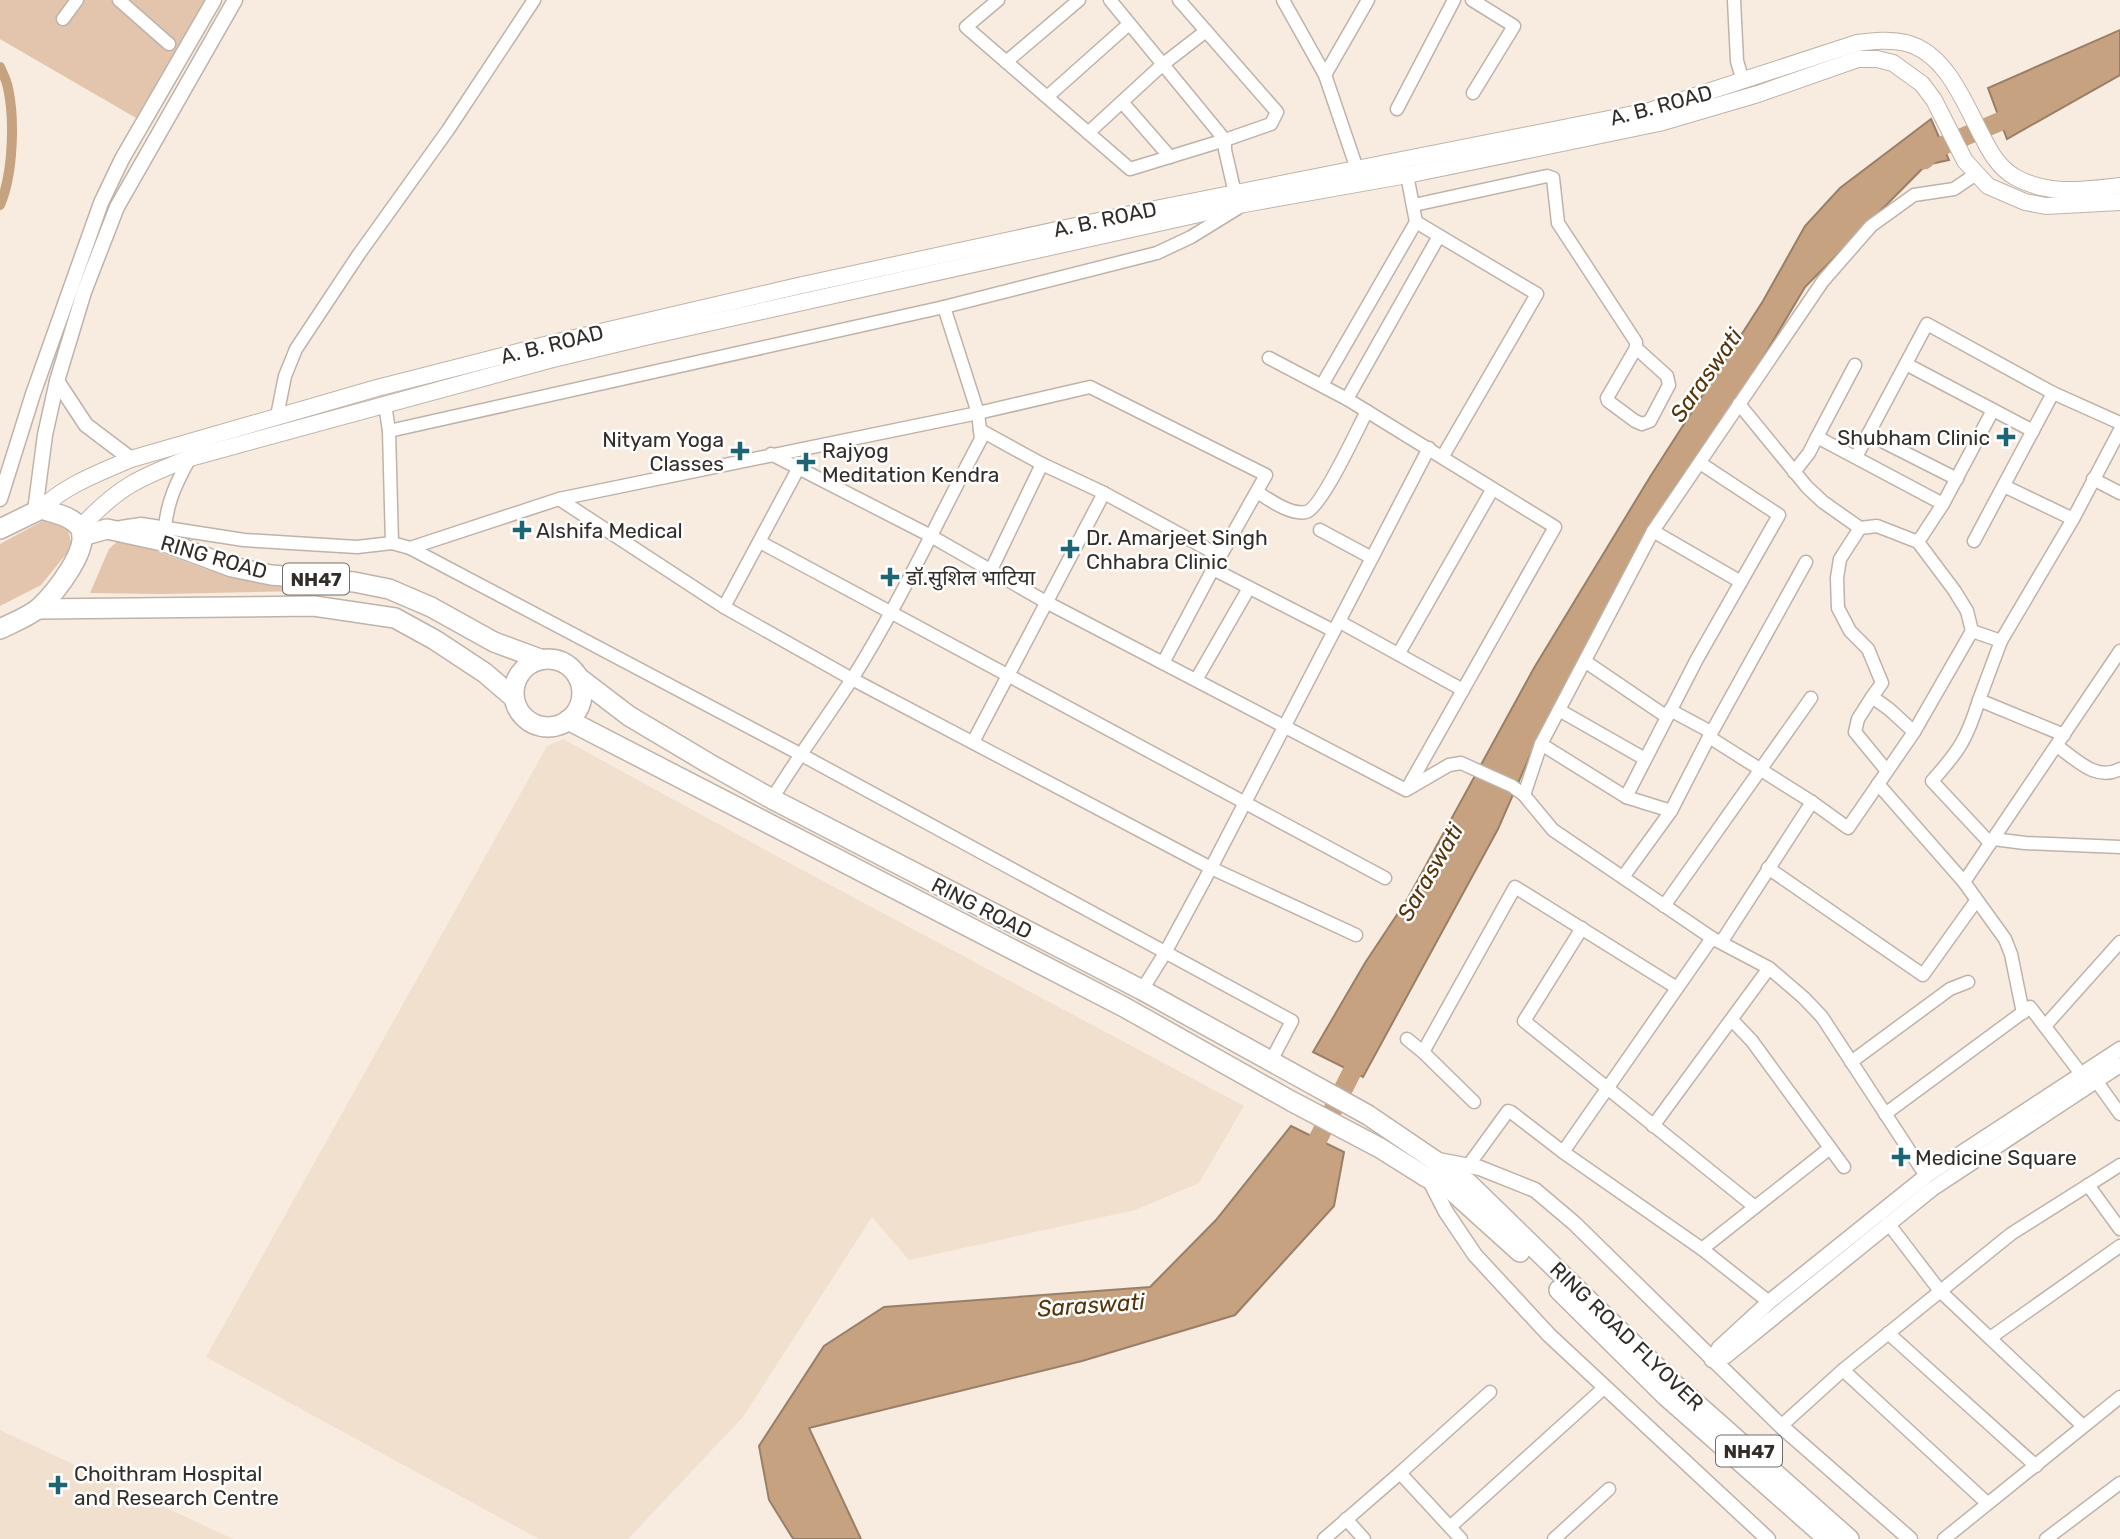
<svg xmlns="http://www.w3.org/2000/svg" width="2120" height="1539" viewBox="0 0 2120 1539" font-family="Rubik,'Noto Sans Devanagari',sans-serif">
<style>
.built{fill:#f2e0cf}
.green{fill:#e2c5ac}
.water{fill:#c6a281;stroke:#9a7f67;stroke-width:2}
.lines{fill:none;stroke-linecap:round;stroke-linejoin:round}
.canal{stroke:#c6a281;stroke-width:10}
.river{stroke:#c6a281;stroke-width:19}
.minor-casing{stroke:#bfb3a9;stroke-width:15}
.tertiary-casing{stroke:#bfb3a9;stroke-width:17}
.secondary-casing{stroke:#bfb3a9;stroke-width:18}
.trunk-casing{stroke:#bfb3a9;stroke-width:22}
.minor{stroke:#fff;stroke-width:12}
.tertiary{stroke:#fff;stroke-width:14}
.secondary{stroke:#fff;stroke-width:16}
.trunk{stroke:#fff;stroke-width:19}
.poi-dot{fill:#1d6573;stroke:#fff;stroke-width:2.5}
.labels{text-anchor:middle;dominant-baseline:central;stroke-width:5;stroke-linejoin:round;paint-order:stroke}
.shield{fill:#fff;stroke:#706c69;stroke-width:2}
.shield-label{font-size:19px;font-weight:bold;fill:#322d29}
.street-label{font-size:21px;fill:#322d29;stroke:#fff}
.poi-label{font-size:21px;fill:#322d29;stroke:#fff;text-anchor:start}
.water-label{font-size:23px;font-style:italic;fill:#563309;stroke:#fff}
</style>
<rect width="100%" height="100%" fill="#f8ebe0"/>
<g class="built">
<polygon points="563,739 793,865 1244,1106 1199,1183 1135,1210 909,1260 872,1217 743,1417 628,1539 539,1539 206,1357 547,746"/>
<polygon points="0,1430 233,1539 0,1539"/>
</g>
<g class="green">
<polygon points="0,0 215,0 143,122 0,39"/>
<polygon points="46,519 67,524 72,547 41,585 0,606 0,544"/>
<polygon points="121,538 208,570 306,591 161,594 90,593 109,549"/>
</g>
<g class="water">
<polygon points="2120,30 2120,75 2007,139 1988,88"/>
<polygon points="1931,119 1949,160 1926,165 1805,287 1751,378 1673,490 1532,751 1498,829 1363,1077 1313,1052 1365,963 1408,898 1534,668 1650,477 1763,301 1805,226 1840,188"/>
<polygon points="1291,1126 1344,1152 1334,1206 1235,1315 1082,1361 809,1428 861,1539 794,1539 792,1537 769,1500 759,1446 824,1346 884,1307 1150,1287 1216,1220"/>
</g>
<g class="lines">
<path class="canal" d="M0,67C3,74 7,81 8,88C15,120 13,175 0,205"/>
<g class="river">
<polyline points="1924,160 1937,148 2025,111"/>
<polyline points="1307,1161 1363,1050"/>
</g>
<defs>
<g id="minor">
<polyline points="119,0 169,44"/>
<polyline points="998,0 966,27 1130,169 1225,140 1271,124 1277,112 1179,0"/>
<polyline points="1110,0 1225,140 1225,150 1237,202"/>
<polyline points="1283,0 1325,75 1357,169"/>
<polyline points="1472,0 1514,26 1473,93"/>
<polyline points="1734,0 1737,61 1743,81"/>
<polyline points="63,19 77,0"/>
<polyline points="1006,62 1079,0"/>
<polyline points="1325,75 1368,0"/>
<polyline points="1047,97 1129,24"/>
<polyline points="1122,102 1170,157"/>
<polyline points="1397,109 1454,0"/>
<polyline points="1088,133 1162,65 1206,31"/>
<polyline points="1414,205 1547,176 1553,178 1558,223 1636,342 1636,348 1607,398 1608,401 1635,421 1642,424 1650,421 1669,385 1667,376 1636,348"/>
<polyline points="1416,222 1537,294 1443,456"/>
<polyline points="1269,358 1347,399 1555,527 1407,789"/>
<polyline points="1906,364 2033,431"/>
<polyline points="1855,365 1817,437 1943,504"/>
<polyline points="1322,385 1416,222 1407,175"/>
<polyline points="1347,399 1439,236"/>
<polyline points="385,404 389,431"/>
<polyline points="1739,404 1807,487 1823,502 1860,528"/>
<polyline points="277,416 285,376 296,349 359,254 448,130 534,0"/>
<polyline points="980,430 1042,464 1104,493 1220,556"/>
<polyline points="1868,434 1957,479"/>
<polyline points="771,454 929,535 1046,602 1406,790 1449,765 1461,763 1512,786 1524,795 1553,830 1712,938 1769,968 1804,998 1822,1017 1926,1176"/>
<polyline points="1856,457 1927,324 2053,393 2120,423"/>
<polyline points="1794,472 1809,453 1817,437"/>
<polyline points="2093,479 2120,493"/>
<polyline points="2004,486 2073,519"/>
<path d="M1257,492C1270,500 1290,515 1306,512C1321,509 1358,428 1367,411"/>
<polyline points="559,499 724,607 852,679 1211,868 1356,935"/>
<polyline points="121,527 141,524 244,540 357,547 392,543 410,548 559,499 978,413 1090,387 1266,475 1213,569 1163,663"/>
<path d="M165,528C167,502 177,481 190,458"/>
<polyline points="1320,530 1372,558"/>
<polyline points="1653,531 1741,582"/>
<polyline points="1974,541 2053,393"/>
<polyline points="760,542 1385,878"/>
<polyline points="1918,542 1943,504 1993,410"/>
<polyline points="392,543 389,431 944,307 1157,253 1191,237 1238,208"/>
<polyline points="410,548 800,754 1292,1021 1271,1061"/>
<polyline points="1213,569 1334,631"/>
<polyline points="991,570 1042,464"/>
<polyline points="724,607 798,469"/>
<polyline points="1340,622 1463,690"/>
<polyline points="1399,653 1492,490"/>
<polyline points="1586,662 1667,717"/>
<polyline points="1196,680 1249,588"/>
<polyline points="1872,697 1858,719 1855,732 1887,771"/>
<polyline points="1979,700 2001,641 2073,519 2120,430"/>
<polyline points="1559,710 1645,759"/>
<polyline points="1670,710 1711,732"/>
<polyline points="1914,732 1972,631"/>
<polyline points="1709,737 1812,802 1848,828 1914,732 1889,709 1872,697 1882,683 1868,649 1850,631 1838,608 1837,578 1840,559 1860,528 1877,526 1918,542 1954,590 1967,611 1972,631 2001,641"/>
<polyline points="973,742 1104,493"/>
<polyline points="1541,744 1626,797 1671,811"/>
<path d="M2057,746C2076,759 2096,782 2120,769"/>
<polyline points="1878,784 1964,882 2005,939 2011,954 2023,1013"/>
<polyline points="1524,795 1541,744 1653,531 1823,281 1871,226 1914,195 1954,189 1976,174"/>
<polyline points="1626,797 1697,659 1779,515 1700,463"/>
<path d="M772,799C797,758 826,719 852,679C900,603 938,519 981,439L978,413L944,307"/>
<polyline points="1993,839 2025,843 2120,847"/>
<path d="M1990,843L1932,781C1959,751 1967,739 1979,700L2064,735"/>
<polyline points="1768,868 1923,975 1976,901"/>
<polyline points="1623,877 1671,811 1709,737 1806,562"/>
<polyline points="1964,882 2120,651"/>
<polyline points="1664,906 1811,698"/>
<polyline points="1582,928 1524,1021 1755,1207"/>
<polyline points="1722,941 1812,802"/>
<polyline points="1142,990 1165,953 1211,868 1429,448"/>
<polyline points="1732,1020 1752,1041 1844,1167"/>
<polyline points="2045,1026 2120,942"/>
<polyline points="1407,1039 1423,1052 1474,1102"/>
<polyline points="1423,1052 1515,887 1677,988"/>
<polyline points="1851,1062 1950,989 1968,982"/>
<polyline points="2092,1075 2120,1114"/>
<polyline points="1885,1114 2030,1007 2082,1075"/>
<polyline points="1653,1126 1769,968"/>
<polyline points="1563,1152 1712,938"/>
<polyline points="1468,1166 1508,1111 1511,1112 1563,1152 1702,1249 1769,1302"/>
<polyline points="2088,1185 2120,1229"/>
<polyline points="1888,1223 1940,1291 2083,1426"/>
<polyline points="1702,1249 1830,1148"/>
<polyline points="1888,1333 2036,1466"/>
<polyline points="1990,1338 2120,1246"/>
<polyline points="1843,1370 1987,1503"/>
<polyline points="1781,1426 1843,1370 2011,1234 2120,1165"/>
<polyline points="1400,1473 1490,1392"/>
<polyline points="1346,1519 1364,1539"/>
<polyline points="1450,1527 1605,1387"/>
<polyline points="1324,1539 1400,1473 1461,1539"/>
<polyline points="1554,1539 1609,1489"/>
<polyline points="1944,1539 2120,1397"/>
<polyline points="2046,1539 2120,1483"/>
</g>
<g id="tertiary">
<polyline points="57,381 86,425 131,459"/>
<polyline points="0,499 33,394 101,203 122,159 214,0"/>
<polyline points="35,511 45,435 57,381 84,292 117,207 235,0"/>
<polyline points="1438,1160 1480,1168 1535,1190 1574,1223 1781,1426 1910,1539"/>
<polyline points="1427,1175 1446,1212 1475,1255 1549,1335 1768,1539"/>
<polyline points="1712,1360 1719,1348 1769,1302 1926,1176 2120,1049"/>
<polyline points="1712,1360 1726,1356 1932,1189 2120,1065"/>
</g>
<g id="secondary">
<path d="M41,509C65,485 101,472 131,459L377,388L549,344L798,286L1140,212L1649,111L1857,43C1873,41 1890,39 1906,43C1946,53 1964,102 1982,136C1990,152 1999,168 2015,177C2048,196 2084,190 2120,186"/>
<path d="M80,528C118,487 138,478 190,458L549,360L645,337L1244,204L1407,175L1659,123L1758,94L1858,59H1877L1893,63L1922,84L1934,100L1965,161L1988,186L2025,202L2046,206L2120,202"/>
</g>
<g id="trunk">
<path d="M0,529L41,509C54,513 72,516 80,528C92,548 53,595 39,608C28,617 12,623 0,629"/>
<polyline points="82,536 107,529 162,541 232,567 271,575 354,582 389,589 431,607 494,642 540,659"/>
<polyline points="38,609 314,606 395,618 435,640 485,673 514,698"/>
<circle cx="548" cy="693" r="34"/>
<polyline points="578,677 629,716 708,763 772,799 1142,990 1368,1115 1468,1183 1675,1385 1849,1539"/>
<polyline points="568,720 1124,1007 1291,1101 1380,1148 1426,1177 1448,1187 1520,1252"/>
<polyline points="1559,1290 1666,1396 1828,1539"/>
</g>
</defs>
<use href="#minor" class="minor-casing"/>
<use href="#tertiary" class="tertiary-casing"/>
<use href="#secondary" class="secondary-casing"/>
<use href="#trunk" class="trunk-casing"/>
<use href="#minor" class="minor"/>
<use href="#tertiary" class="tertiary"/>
<use href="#secondary" class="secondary"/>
<use href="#trunk" class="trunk"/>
</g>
<g class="poi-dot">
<path d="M2002.5 426.5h7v7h7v7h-7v7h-7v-7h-7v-7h7z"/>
<path d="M736.5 440.5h7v7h7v7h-7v7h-7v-7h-7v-7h7z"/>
<path d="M802.5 451.5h7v7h7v7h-7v7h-7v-7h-7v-7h7z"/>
<path d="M518.5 519.5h7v7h7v7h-7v7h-7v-7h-7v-7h7z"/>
<path d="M1066.5 538.5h7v7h7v7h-7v7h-7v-7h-7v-7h7z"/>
<path d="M886.5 566.5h7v7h7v7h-7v7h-7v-7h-7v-7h7z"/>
<path d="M1897.5 1146.5h7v7h7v7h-7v7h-7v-7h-7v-7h7z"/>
<path d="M54.5 1474.5h7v7h7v7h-7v7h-7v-7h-7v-7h7z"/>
</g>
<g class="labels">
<g class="shield">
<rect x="283" y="563.5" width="66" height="31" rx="5"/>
<rect x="1716" y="1435.5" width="66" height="31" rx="5"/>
</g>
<g class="shield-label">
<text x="316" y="579">NH47</text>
<text x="1749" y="1451">NH47</text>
</g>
<g class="street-label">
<text transform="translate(1661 105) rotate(-15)">A. B. ROAD</text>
<text transform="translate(1105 219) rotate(-12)">A. B. ROAD</text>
<text transform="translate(552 344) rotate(-14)">A. B. ROAD</text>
<text transform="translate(214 557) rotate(16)">RING ROAD</text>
<text transform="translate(982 908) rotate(27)">RING ROAD</text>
<text transform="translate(1627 1336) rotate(44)">RING ROAD FLYOVER</text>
</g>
<g class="poi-label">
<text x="1990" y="437" text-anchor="end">Shubham Clinic</text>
<text x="724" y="439" text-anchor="end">Nityam Yoga<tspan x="724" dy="24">Classes</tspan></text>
<text x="822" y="450">Rajyog<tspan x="822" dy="24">Meditation Kendra</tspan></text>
<text x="536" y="530">Alshifa Medical</text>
<text x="1086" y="537">Dr. Amarjeet Singh<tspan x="1086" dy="24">Chhabra Clinic</tspan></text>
<text x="906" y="577">डॉ.सुशिल भाटिया</text>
<text x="1915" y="1157">Medicine Square</text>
<text x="74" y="1473">Choithram Hospital<tspan x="74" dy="24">and Research Centre</tspan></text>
</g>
<g class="water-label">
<text transform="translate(1706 375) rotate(-55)">Saraswati</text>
<text transform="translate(1430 872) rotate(-60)">Saraswati</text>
<text transform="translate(1091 1305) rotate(-4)">Saraswati</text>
</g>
</g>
</svg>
